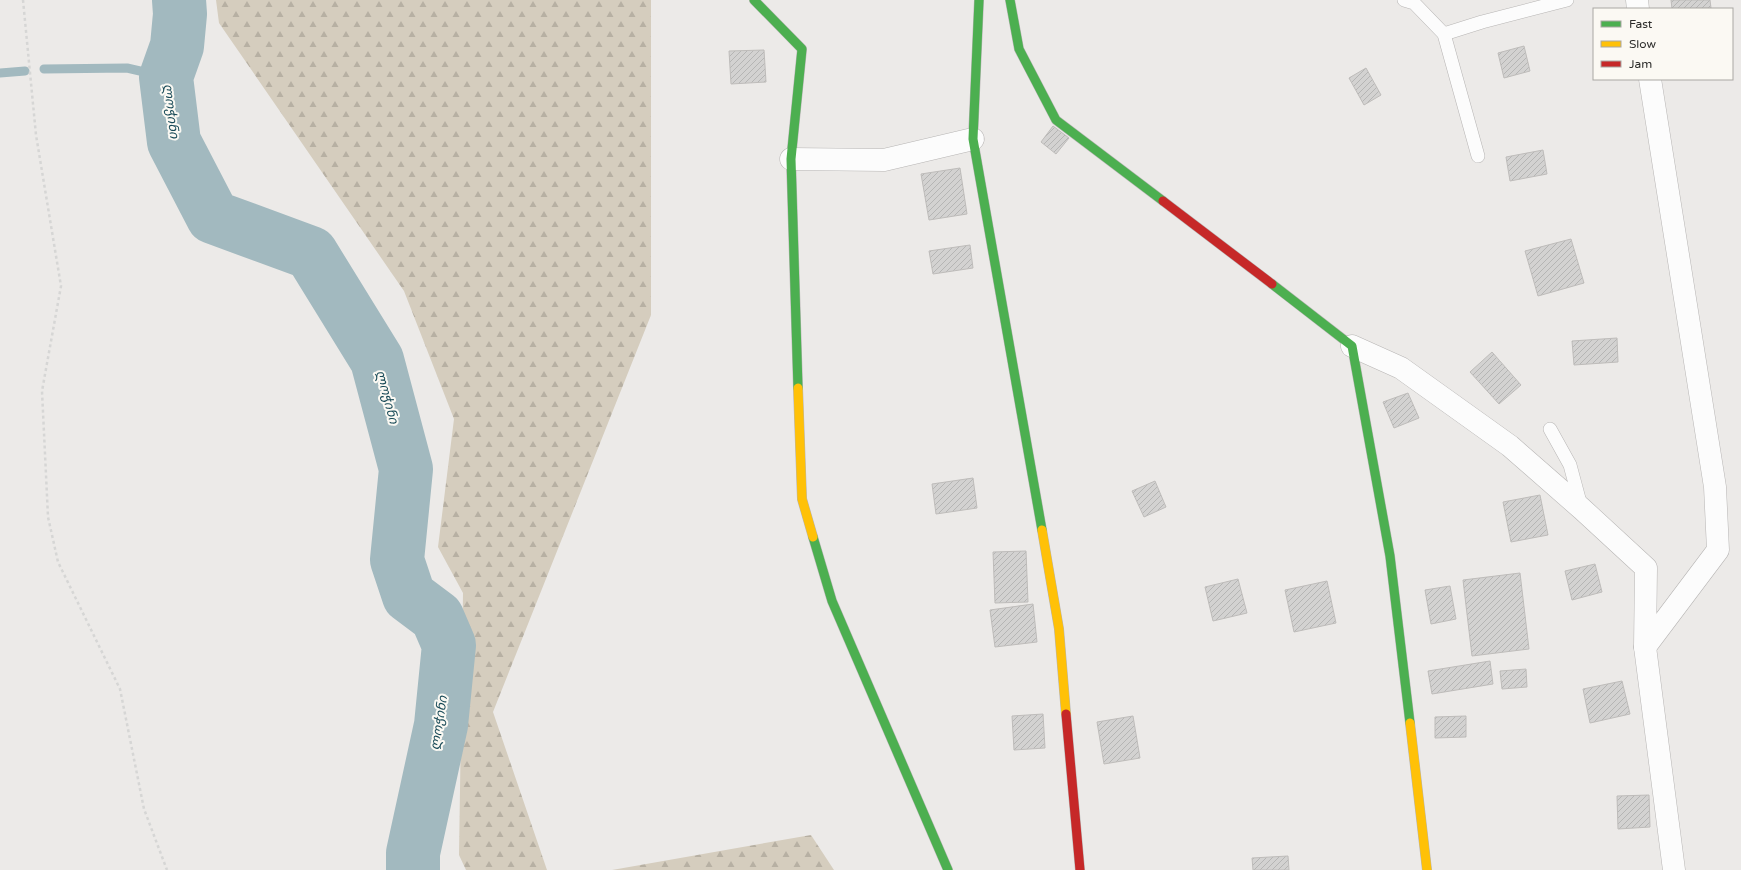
<svg xmlns="http://www.w3.org/2000/svg" width="1741" height="870" viewBox="0 0 1741 870" font-family="'Varela Round','Noto Sans Georgian',sans-serif">
<style>
.forest{fill:url(#forest-firs)}
.lines{fill:none;stroke-linecap:round;stroke-linejoin:round}
.stream{stroke:#a2b9bf;stroke-width:9}
.river{stroke:#a2b9bf;stroke-width:54}
.building{fill:url(#building-hatch);stroke:#bebcba}
.lane-casing{stroke:#b7b5b4;stroke-width:14}
.street-casing{stroke:#b7b5b4;stroke-width:23}
.fast-casing{stroke:#b7b5b4;stroke-width:10}
.slow-casing{stroke:#b7b5b4;stroke-width:10}
.jam-casing{stroke:#b7b5b4;stroke-width:10}
.path{stroke:#d6d6d5;stroke-width:2.5;stroke-dasharray:3 3;stroke-linecap:butt}
.lane{stroke:#fcfcfc;stroke-width:13}
.street{stroke:#fcfcfc;stroke-width:22}
.fast{stroke:#4caf50;stroke-width:9}
.slow{stroke:#ffc107;stroke-width:9}
.jam{stroke:#c62828;stroke-width:9}
.labels{text-anchor:middle;dominant-baseline:central;stroke-width:4;stroke-linejoin:round;paint-order:stroke}
.water-label{font-size:13px;font-style:italic;fill:#174956;stroke:#fbf9f3}
</style>
<defs>
<pattern id="forest-firs" width="22" height="20" patternUnits="userSpaceOnUse"><rect width="22" height="20" fill="#d5cdbe"/><path d="M5 1l3.5 6h-7zM16 11l3.5 6h-7z" fill="#b7b0a3"/></pattern>
<pattern id="building-hatch" width="6" height="6" patternUnits="userSpaceOnUse"><rect width="6" height="6" fill="#d3d2d1"/><path d="M-1 1l2-2M0 6l6-6M5 7l2-2" fill="none" stroke="#b5b5b4"/></pattern>
</defs>
<rect width="100%" height="100%" fill="#eceae8"/>
<g class="forest">
<polygon points="216,0 651,0 651,315 493,712 547,870 466,870 459,855 463,593 438,547 454,419 404,291 219,23"/>
<polygon points="811,835 834,870 612,870"/>
</g>
<g class="lines">
<g class="stream">
<polyline points="44,69 127,68 166,77"/>
<polyline points="0,73 25,71"/>
</g>
<polyline class="river" points="179,0 180,14 177,46 166,77 174,142 213,217 311,253 377,360 406,469 397,560 409,596 437,617 449,645 441,725 413,853 413,870"/>
</g>
<g class="building">
<polygon points="1671,0 1710,0 1711,8 1672,9"/>
<polygon points="1524,46 1530,71 1504,78 1498,53"/>
<polygon points="764,50 766,82 731,84 729,51"/>
<polygon points="1366,68 1381,95 1364,105 1349,78"/>
<polygon points="1053,126 1069,138 1056,154 1041,142"/>
<polygon points="1543,150 1547,174 1510,181 1506,157"/>
<polygon points="960,168 967,214 929,220 921,174"/>
<polygon points="1571,239 1584,283 1538,296 1525,251"/>
<polygon points="970,245 973,268 933,274 929,251"/>
<polygon points="1617,338 1618,362 1574,365 1572,341"/>
<polygon points="1492,352 1521,385 1499,404 1470,372"/>
<polygon points="1408,393 1419,418 1394,428 1383,402"/>
<polygon points="973,478 977,508 936,514 932,484"/>
<polygon points="1155,481 1166,507 1144,517 1132,491"/>
<polygon points="1540,495 1548,535 1511,542 1503,502"/>
<polygon points="1026,551 1028,602 995,603 993,552"/>
<polygon points="1595,564 1602,592 1572,600 1565,571"/>
<polygon points="1520,573 1529,649 1472,656 1463,580"/>
<polygon points="1238,579 1247,613 1213,621 1205,587"/>
<polygon points="1327,581 1336,623 1294,632 1285,590"/>
<polygon points="1450,586 1456,619 1431,624 1425,590"/>
<polygon points="1033,604 1037,642 995,647 990,610"/>
<polygon points="1490,661 1493,684 1432,694 1428,671"/>
<polygon points="1526,669 1527,687 1502,689 1500,671"/>
<polygon points="1622,681 1630,714 1590,723 1583,689"/>
<polygon points="1043,714 1045,748 1014,750 1012,716"/>
<polygon points="1133,716 1140,758 1104,764 1097,722"/>
<polygon points="1466,716 1466,737 1435,738 1435,717"/>
<polygon points="1649,795 1650,827 1618,829 1617,796"/>
<polygon points="1288,856 1289,870 1253,870 1252,858"/>
</g>
<g class="lines">
<defs>
<g id="lane">
<polyline points="1404,0 1414,3 1444,34 1478,156"/>
<polyline points="1444,34 1482,22 1567,0"/>
<polyline points="1550,429 1570,465 1581,506"/>
</g>
<g id="street">
<polyline points="1637,0 1638,9"/>
<polyline points="791,159 884,160 973,139"/>
<polyline points="1352,346 1401,368 1510,446 1582,509 1646,568 1645,647 1674,870"/>
<polyline points="1645,647 1718,550 1715,487 1650,79"/>
</g>
<g id="fast">
<polyline points="754,0 802,49 791,159 798,388"/>
<polyline points="979,0 973,139 1042,530"/>
<polyline points="1010,0 1019,49 1056,120 1163,201"/>
<polyline points="1272,284 1352,346 1390,556 1410,723"/>
<polyline points="813,537 832,601 948,870"/>
</g>
<g id="slow">
<polyline points="798,388 802,499 813,537"/>
<polyline points="1042,530 1059,629 1066,714"/>
<polyline points="1410,723 1427,870"/>
</g>
<g id="jam">
<polyline points="1163,201 1272,284"/>
<polyline points="1066,714 1080,870"/>
</g>
</defs>
<use href="#lane" class="lane-casing"/>
<use href="#street" class="street-casing"/>
<use href="#fast" class="fast-casing"/>
<use href="#slow" class="slow-casing"/>
<use href="#jam" class="jam-casing"/>
<polyline class="path" points="23,0 36,135 61,286 42,391 48,517 58,562 120,689 144,809 167,870"/>
<use href="#lane" class="lane"/>
<use href="#street" class="street"/>
<use href="#fast" class="fast"/>
<use href="#slow" class="slow"/>
<use href="#jam" class="jam"/>
</g>
<g class="labels">
<g class="water-label">
<text transform="translate(171 111) rotate(83)">ლოჭინი</text>
<text transform="translate(387 397) rotate(75)">ლოჭინი</text>
<text transform="translate(439 723) rotate(-81)">ლოჭინი</text>
</g>
</g>
<rect x="1593" y="8" width="140" height="72" fill="#fbf9f3" stroke="#a9a7a3"/>
<rect x="1601" y="21" width="20" height="6" fill="#4caf50" stroke="#a9a7a3"/>
<text x="1629" y="28" font-size="12" fill="#2d2d2b">Fast</text>
<rect x="1601" y="41" width="20" height="6" fill="#ffc107" stroke="#a9a7a3"/>
<text x="1629" y="48" font-size="12" fill="#2d2d2b">Slow</text>
<rect x="1601" y="61" width="20" height="6" fill="#c62828" stroke="#a9a7a3"/>
<text x="1629" y="68" font-size="12" fill="#2d2d2b">Jam</text>
</svg>
